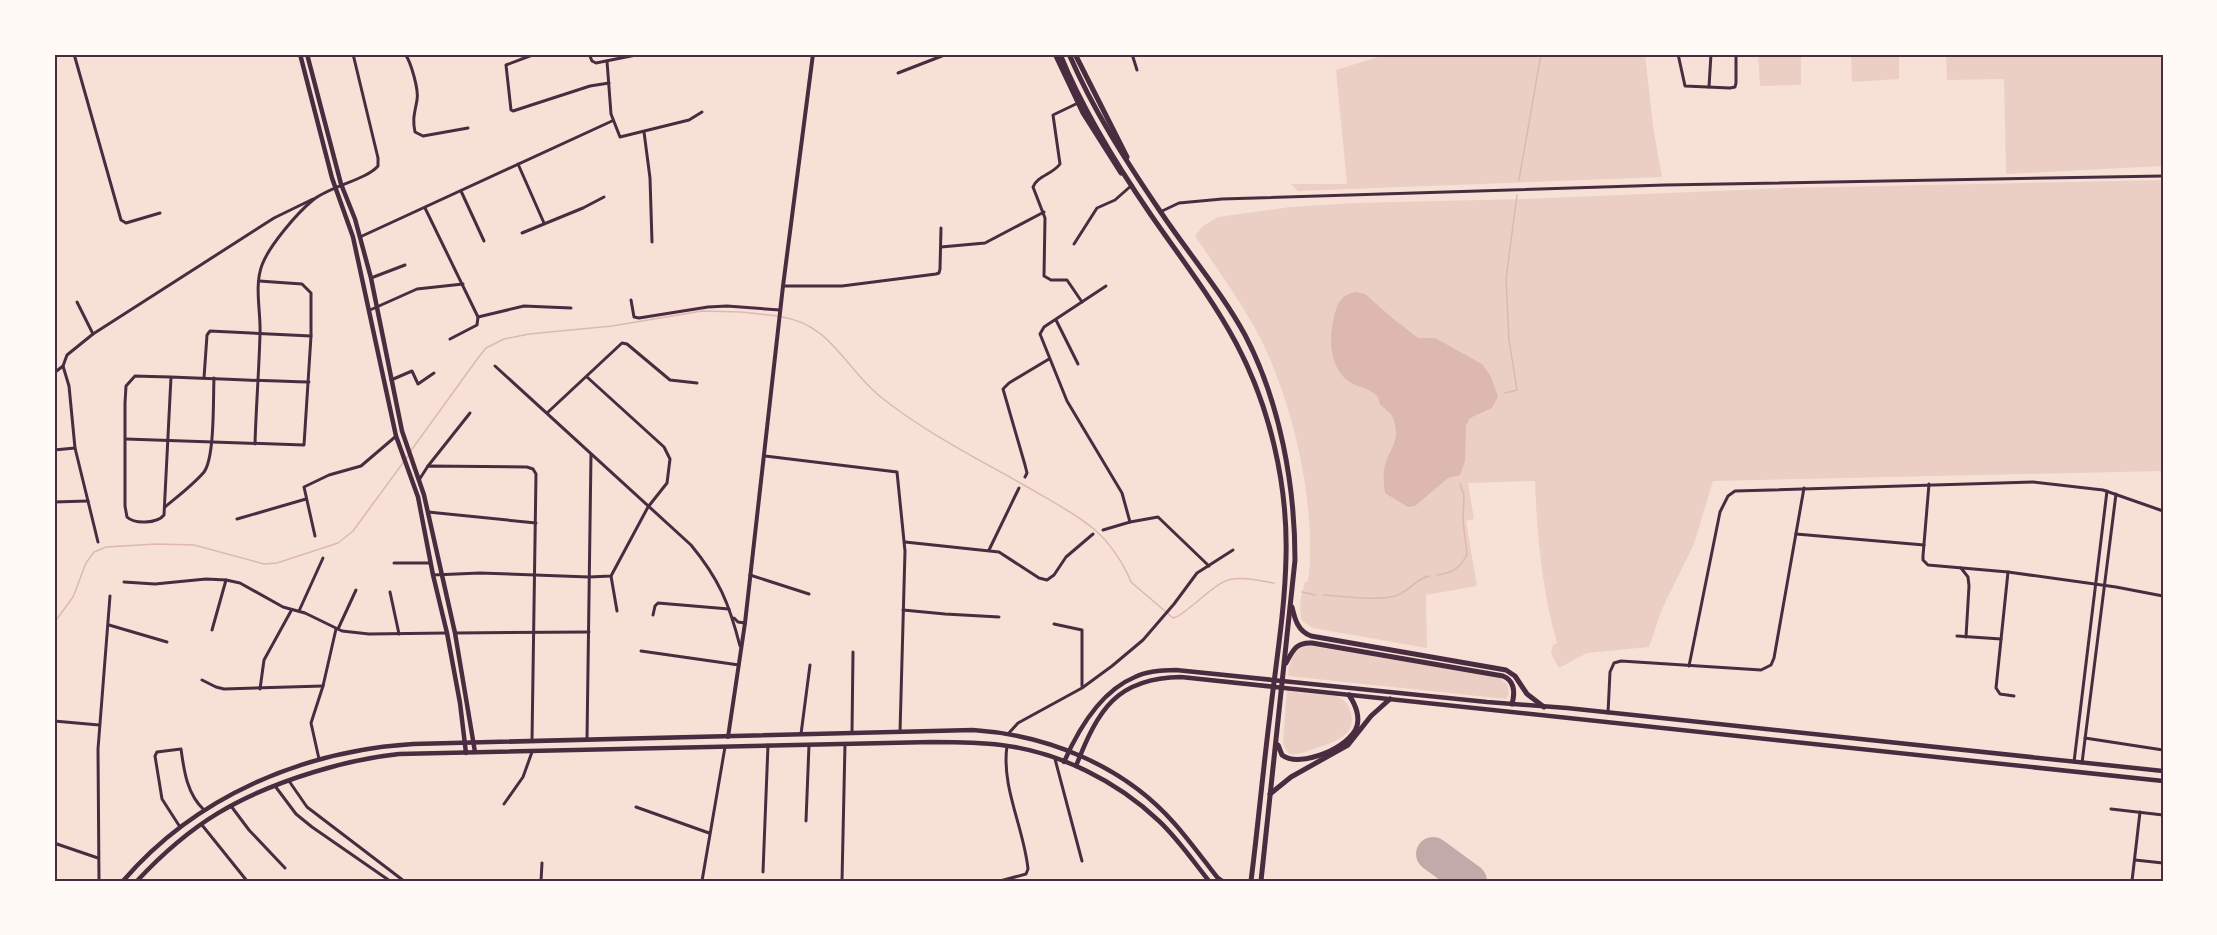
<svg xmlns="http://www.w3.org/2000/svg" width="2217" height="935" viewBox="0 0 2217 935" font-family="Montserrat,sans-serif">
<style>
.green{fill:#ebcfc5}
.water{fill:#dcb8b0}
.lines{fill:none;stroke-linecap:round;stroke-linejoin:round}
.stream{stroke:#dcb8b0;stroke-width:1.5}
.runway{stroke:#c3aaaa;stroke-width:34}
.minor{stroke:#4a2c40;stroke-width:3}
.tertiary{stroke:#4a2c40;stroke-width:4}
.secondary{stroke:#4a2c40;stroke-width:4.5}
.primary{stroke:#4a2c40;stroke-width:5}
.trunk{stroke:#4a2c40;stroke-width:5}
.neatline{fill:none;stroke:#4a2c40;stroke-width:2}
</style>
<rect width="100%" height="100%" fill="#f7e1d7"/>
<g class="green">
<polygon points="1388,54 1645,54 1653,126 1662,177 1298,191 1291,184 1347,184 1336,70"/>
<polygon points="1758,54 1801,54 1801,85 1760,86"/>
<polygon points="1851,54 1899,54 1899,79 1852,82"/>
<polygon points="1946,54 2163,54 2163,166 2006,174 2004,79 1947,80"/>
<path d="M2163,180V471L1713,481L1694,544L1662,609L1649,647L1587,653L1559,668L1551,653L1553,645L1557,643C1542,590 1537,536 1535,481L1468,483L1474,519L1466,521L1477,586L1426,595L1427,648L1313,628L1302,621C1298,608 1301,595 1305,582H1308C1318,508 1292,397 1257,332C1239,299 1216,267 1195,236L1203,226L1218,217L1290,207L1354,203L1521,199L1788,188Z"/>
<polygon points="1306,645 1498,677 1507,684 1509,693 1506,699 1288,676 1289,667 1296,649"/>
<path d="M1287,691L1337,696C1345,700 1349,705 1351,713C1357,736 1332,743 1316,748C1307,751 1298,756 1289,754L1284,747L1283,740Z"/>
</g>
<path class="water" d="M1356,292L1365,294L1391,317L1418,338H1435L1482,364L1490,375L1498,396L1492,408L1470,418L1466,425L1465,461L1460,475L1448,478L1415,506L1408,507L1385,493C1384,486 1383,477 1384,470C1388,448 1402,443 1393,418C1390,411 1384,409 1380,404C1379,402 1379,398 1377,396C1370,388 1356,387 1348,381C1329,366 1329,338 1334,317C1338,302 1341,295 1356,292Z"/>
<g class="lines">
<g class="stream">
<polyline points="1519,180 1541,54"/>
<path d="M782,317C831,324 846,370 882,398C925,432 974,457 1022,484C1046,498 1074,512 1095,530C1110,543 1124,564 1131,582L1173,618C1181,616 1186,610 1193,605C1229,575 1227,575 1274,583"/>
<polyline points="1505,393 1517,390 1509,340 1506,279 1517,195"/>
<polyline points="410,452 478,358 486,348 504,339 529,334 612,326 702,311 741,312 777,316"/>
<path d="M1437,575C1452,573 1460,569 1467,554L1463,521L1464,495L1460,484"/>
<polyline points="1302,592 1315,595"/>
<path d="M1323,595C1345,596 1378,602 1398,595C1410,590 1418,577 1430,576"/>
<polyline points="54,623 73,597 86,563 94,552 106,547 156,544 194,545 264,564 277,563 338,543 353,531 408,456"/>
</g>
<polyline class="runway" points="1433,854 1470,881"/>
<g class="minor">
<polyline points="74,54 121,220 126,223 160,213"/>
<path d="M405,54C411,62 419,90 417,100C415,112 412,119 415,132L423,136L468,128"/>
<polyline points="535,54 506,65 511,110 513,111 590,86 609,83"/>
<polyline points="589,54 592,61 596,63 641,54"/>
<polyline points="1132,54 1137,70"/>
<polyline points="1678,54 1685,86 1730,88 1735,87 1736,83 1736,54"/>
<polyline points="607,61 611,114 620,137 689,120 702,112"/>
<polyline points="898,73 947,54"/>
<polyline points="1709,87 1711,54"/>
<path d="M1078,103L1053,115L1060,164C1053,174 1037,176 1033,187L1045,218L1044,276L1051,280H1067L1082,302"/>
<polyline points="644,132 650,178 652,242"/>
<polyline points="518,164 544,223"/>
<polyline points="461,191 484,241"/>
<polyline points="425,208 478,317 477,325 450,339"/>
<polyline points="1160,212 1179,203 1222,199 1665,185 2163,176"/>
<polyline points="522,233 583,208 604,197"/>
<polyline points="360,237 612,121"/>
<polyline points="1074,244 1097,208 1115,200 1132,185"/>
<polyline points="941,247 985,243 1044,212"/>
<polyline points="371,278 405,265"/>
<polyline points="783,286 842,286 936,274 939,273 940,269 941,228"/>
<polyline points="1106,286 1044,327 1040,334 1067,401 1122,493 1130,522"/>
<polyline points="631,300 634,317 639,318 708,307 727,306 780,310"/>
<polyline points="77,302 93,334"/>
<polyline points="370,310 417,289 463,284"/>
<polyline points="478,317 524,306 571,308"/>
<polyline points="1056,320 1078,364"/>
<path d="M495,366L691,545C719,579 729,603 740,646"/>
<polyline points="54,373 63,366"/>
<path d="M171,377L164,515C157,524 134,524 127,517L125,506V403L126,386L135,376C193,377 251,381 309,382"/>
<polyline points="204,378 207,335 210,331 311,336"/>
<polyline points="391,380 412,371 418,384 434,373"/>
<polyline points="547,413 622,343 627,344 670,380 697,383"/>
<polyline points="126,439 304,445 311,336 311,293 302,284 259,281"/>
<path d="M255,444C256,408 259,371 260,334C261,312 254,286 262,265C269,246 297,213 313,200C330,186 366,180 378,166V158L353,54"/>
<polyline points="54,450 75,448"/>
<polyline points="765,456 897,472 905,551 900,732"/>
<polyline points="428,466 470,413"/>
<polyline points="1025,477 1027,473 1025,465 1003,389 1009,383 1049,359"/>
<polyline points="419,480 428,466 527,467 533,469 536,474 532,741"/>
<polyline points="1929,484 1923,556 1923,560 1928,565 2008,572 2116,587 2163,596"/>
<polyline points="54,502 88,501"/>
<path d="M165,507C178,496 193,485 204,472C215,457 213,399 214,378"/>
<polyline points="428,512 536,523"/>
<polyline points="237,519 306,499"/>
<polyline points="1103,530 1130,522 1158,517 1209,566"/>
<polyline points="1796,534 1924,545"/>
<polyline points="315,536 304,487 329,475 361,466 395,437"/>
<polyline points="98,542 75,448 69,386 63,366 67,355 93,334 274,218 313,199"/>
<polyline points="905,542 999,552 1039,578 1047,580 1054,575 1066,557 1093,534"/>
<polyline points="989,550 1019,488"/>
<polyline points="394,563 431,563"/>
<polyline points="1961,568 1968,577 1969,586 1966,637"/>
<polyline points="2008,572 1996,688 2000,694 2014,696"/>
<polyline points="433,575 480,573 589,577 611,576 648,507 667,483 670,459 664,447 587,377"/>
<polyline points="750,575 809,594"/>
<polyline points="611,576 617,611"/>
<polyline points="124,582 155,584 206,579 226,580 240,583 283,607 305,613 342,631 369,634 447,633"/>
<polyline points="390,592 399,634"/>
<polyline points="903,610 945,614 999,617"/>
<polyline points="299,611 323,558"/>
<polyline points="653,615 655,606 658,603 729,609"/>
<polyline points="734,618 738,622 745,623"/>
<polyline points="1054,624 1082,630 1082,686"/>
<polyline points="109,625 167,642"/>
<polyline points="338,629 356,590"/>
<polyline points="212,630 226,580"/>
<polyline points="455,633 589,632"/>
<polyline points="1957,636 2001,639"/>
<polyline points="641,651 739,665"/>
<polyline points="1689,666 1720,512 1728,496 1735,491 2033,482 2103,490 2163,511"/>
<polyline points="202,680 216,687 224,689 323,686"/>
<polyline points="260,689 264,660 291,611"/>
<polyline points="1608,713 1610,672 1614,663 1621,661 1761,670 1771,665 1774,658 1804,488"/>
<polyline points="54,721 99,725"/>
<polyline points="852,733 853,652"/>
<polyline points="801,734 810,665"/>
<polyline points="1008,734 1018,723 1082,688 1112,666 1143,640 1174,604 1197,573 1233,550"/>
<polyline points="2085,738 2163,750"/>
<polyline points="587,740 591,454"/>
<polyline points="319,759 311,723 323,686 336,629"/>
<polyline points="1055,759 1082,861"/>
<polyline points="2074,762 2107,491"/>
<polyline points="2082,763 2116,494"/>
<polyline points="289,781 307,807 404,881"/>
<polyline points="275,786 296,814 312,827 390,881"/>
<polyline points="504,804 523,777 532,752"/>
<polyline points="231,806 249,830 285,868"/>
<polyline points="636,807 709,833"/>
<polyline points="2111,809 2163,815"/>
<polyline points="806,821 809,745"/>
<polyline points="202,825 247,881"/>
<path d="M180,827L162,799L155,756L157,752L181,749C184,771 187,794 204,810"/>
<polyline points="54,843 98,858"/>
<polyline points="2135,860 2163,863"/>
<polyline points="763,872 768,745"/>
<polyline points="99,881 98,749 110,596"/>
<polyline points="541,881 542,863"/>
<polyline points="702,881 725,747"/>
<polyline points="842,881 845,744"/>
<path d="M1000,881L1026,874L1028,869C1024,828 1001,787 1007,746"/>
<polyline points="2132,881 2140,812"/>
</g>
<polyline class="tertiary" points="728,737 745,623 783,286 813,54"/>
<g class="secondary">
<polyline points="300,54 332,178 353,237 396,436 418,497 433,575 447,633 460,703 466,753"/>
<polyline points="307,54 341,184 355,219 371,278 402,431 424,495 455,633 475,752"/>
<path d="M1064,762C1078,730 1101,691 1135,677C1147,671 1162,670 1176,670L1487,702L1567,708L2163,771"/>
<path d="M1076,766C1098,710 1116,678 1181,677L2163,781"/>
<path d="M123,881C196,796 303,751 413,744L973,730C1048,735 1124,766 1174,823C1190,841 1205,862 1220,881"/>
<path d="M137,881C191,823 239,795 314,772C343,763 370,757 399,754L932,742C955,742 978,742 1001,745C1059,752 1117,781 1159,821C1178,839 1193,861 1209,881"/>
</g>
<g class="primary">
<polyline points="1055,54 1083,113 1121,173"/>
<polyline points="1075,54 1127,157"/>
</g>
<g class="trunk">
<path d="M1060,54C1083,111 1116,164 1151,215C1180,257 1212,298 1236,343C1270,407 1288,485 1286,557C1285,610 1276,662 1270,715C1263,770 1258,826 1251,881"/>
<path d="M1069,54C1093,110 1126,161 1160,211C1188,253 1221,291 1245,335C1280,402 1295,485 1295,560L1261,881"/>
<path d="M1292,607C1295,620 1298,631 1311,636L1506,670L1515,676L1527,694L1544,707"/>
<path d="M1286,663C1293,650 1296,642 1312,643L1503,676C1515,681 1515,693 1512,704"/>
<path d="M1278,745L1282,755C1300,769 1351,747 1357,726C1360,715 1355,704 1349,695"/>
<polyline points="1270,794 1291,777 1348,745 1371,716 1390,699"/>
<polyline points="1219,879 1222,881"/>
</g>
</g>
<rect width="2217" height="935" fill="none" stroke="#fffaf5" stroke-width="111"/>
<rect x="56" y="56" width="2106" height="824" class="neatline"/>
</svg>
